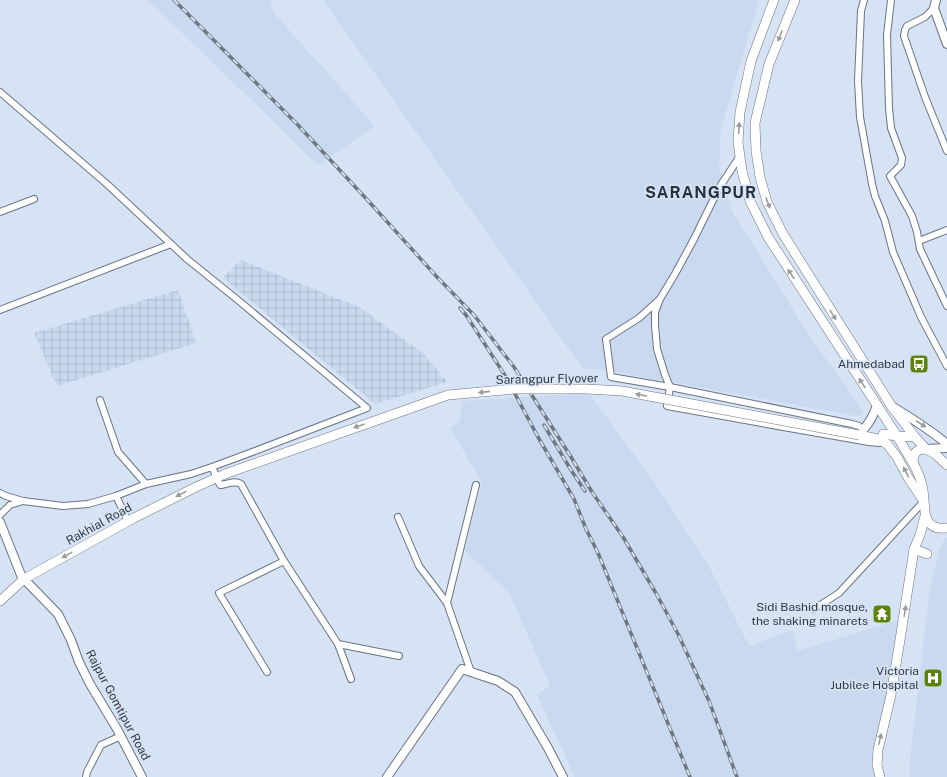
<svg xmlns="http://www.w3.org/2000/svg" width="947" height="777" viewBox="0 0 947 777" font-family="'Public Sans',sans-serif">
<style>
.built{fill:#c8d9f0}
.industrial{fill:url(#industrial-grid)}
.lines{fill:none;stroke-linecap:round;stroke-linejoin:round}
.street-casing{stroke:#697483;stroke-width:8}
.secondary-casing{stroke:#697483;stroke-width:10}
.primary-casing{stroke:#697483;stroke-width:10}
.street{stroke:#fff;stroke-width:6}
.secondary{stroke:#fff;stroke-width:8}
.primary{stroke:#fff;stroke-width:9}
.rail-casing{stroke:#6f7781;stroke-width:3.5}
.rail{stroke:#d6e3f4;stroke-width:2;stroke-dasharray:6;stroke-linecap:butt}
.primary-bridge-casing{stroke:#697483;stroke-width:10;stroke-linecap:butt}
.primary-bridge{stroke:#fff;stroke-width:9}
.oneway{fill:#9a9c9f}
.labels{text-anchor:middle;dominant-baseline:central;stroke-width:3.5;stroke-linejoin:round;paint-order:stroke}
.poi-label{font-size:12px;fill:#34393f;stroke:#d6e3f4;text-anchor:end}
.street-label{font-size:12px;fill:#34393f;stroke:#d6e3f4}
.district-label{font-size:16px;font-weight:bold;letter-spacing:1px;fill:#293340;stroke:#d6e3f4}
</style>
<defs>
<pattern id="industrial-grid" width="8" height="8" patternUnits="userSpaceOnUse"><rect width="8" height="8" fill="#c8d9f0"/><path d="M0 4h8M4 0v8" fill="none" stroke="#acbbcf"/></pattern>
</defs>
<rect width="100%" height="100%" fill="#d6e3f4"/>
<g class="built">
<polygon points="148,0 270,0 273,12 375,126 318,165"/>
<polygon points="323,0 759,0 721,128 719,167 732,211 810,337 862,409 863,414 856,416 600,369 583,369"/>
<polygon points="589,393 658,488 711,570 749,646 793,630 798,651 899,620 882,721 872,758 877,777 575,777 537,695 550,686 509,592 465,551 482,482 450,428 460,421 462,401"/>
<polygon points="947,537 947,777 910,777 910,761 929,595 940,548 945,538"/>
</g>
<g class="industrial">
<polygon points="241,260 359,307 424,354 447,382 375,404 223,278"/>
<polygon points="178,290 196,343 57,386 34,333"/>
</g>
<g class="lines">
<defs>
<g id="street">
<polyline points="864,0 861,11 858,81 860,117 872,184 875,196 885,221 893,252 921,317 947,366"/>
<polyline points="891,0 887,35 889,108 891,128 902,158 901,165 890,176 912,216 917,232 920,249 947,306"/>
<polyline points="934,8 925,17 907,26 905,30 904,36 925,97 947,151"/>
<polyline points="0,92 108,185 187,259 239,301 367,408 255,451 212,467"/>
<polyline points="740,156 719,188 694,239 675,274 660,299 655,312 655,325 657,349 665,375 670,387 667,406 772,425 869,442 879,443"/>
<polyline points="0,212 34,199"/>
<polyline points="919,241 947,230"/>
<polyline points="659,300 639,318 606,339 611,377 670,387 852,424 859,426 863,430"/>
<polyline points="0,310 171,244"/>
<polyline points="100,400 118,452 146,484"/>
<path d="M0,493L6,496L23,501L63,506L88,504L116,496L146,484L191,474L212,467L220,485H221C228,484 235,480 241,484L284,561L219,593L267,672"/>
<polyline points="116,496 128,521"/>
<polyline points="0,515 10,505 23,501"/>
<polyline points="398,517 419,566 447,603"/>
<polyline points="284,561 338,644 399,656"/>
<polyline points="814,609 839,593 924,501"/>
<polyline points="338,644 351,679"/>
<polyline points="471,672 447,603 476,485"/>
<polyline points="86,777 87,772 101,745 121,736"/>
</g>
<g id="secondary">
<polyline points="936,0 934,8 947,44"/>
<path d="M893,407C913,419 929,429 947,444"/>
<path d="M863,430C870,422 874,415 877,405"/>
<polyline points="926,449 947,448"/>
<polyline points="0,522 21,575 24,579 58,614 71,640 79,662 90,684 117,729 142,777"/>
<polyline points="387,777 462,669 498,681 515,692 548,748 563,777"/>
</g>
<g id="primary">
<polyline points="774,0 751,61 740,112 738,142 742,171 750,201 768,237 897,436 913,463"/>
<polyline points="795,0 769,64 755,123 756,151 760,177 767,202 783,234 892,407 915,437 926,449 935,454 947,465"/>
<polyline points="883,434 897,436 915,437"/>
<polyline points="859,435 878,439 887,444 897,457 909,479 923,500"/>
<path d="M926,449C920,449 915,451 914,456C911,463 916,467 918,473C920,477 921,481 922,485C923,490 924,496 924,501C925,508 924,515 928,521C932,528 940,529 947,528"/>
<polyline points="914,549 927,554"/>
<polyline points="0,601 24,579 134,518 194,488 225,474"/>
<polyline points="880,777 877,765 878,750 891,695 900,640 914,549 920,535 925,516"/>
</g>
</defs>
<use href="#street" class="street-casing"/>
<use href="#secondary" class="secondary-casing"/>
<use href="#primary" class="primary-casing"/>
<use href="#street" class="street"/>
<use href="#secondary" class="secondary"/>
<use href="#primary" class="primary"/>
<defs>
<g id="rail">
<polyline points="174,0 297,124 372,205 437,277 474,315 514,367 571,457 592,492 623,537 657,595 678,634 709,701 737,777"/>
<polyline points="460,308 466,315 506,377 538,437 574,499 586,529 598,553 690,777"/>
<polyline points="544,425 571,470 585,491"/>
</g>
</defs>
<use href="#rail" class="rail-casing"/>
<use href="#rail" class="rail"/>
<defs>
<polyline id="primary-bridge" points="225,474 448,395 514,389 587,389 622,391 859,435"/>
</defs>
<use href="#primary-bridge" class="primary-bridge-casing"/>
<use href="#primary-bridge" class="primary-bridge"/>
</g>
<defs><path id="oneway-solid" d="M-6-.8H1V-3.2L6.5 0L1 3.2V.8H-6Z"/></defs>
<g class="oneway">
<use href="#oneway-solid" transform="translate(780 36) rotate(112)"/>
<use href="#oneway-solid" transform="translate(739 128) rotate(-86)"/>
<use href="#oneway-solid" transform="translate(768 203) rotate(69)"/>
<use href="#oneway-solid" transform="translate(791 274) rotate(-123)"/>
<use href="#oneway-solid" transform="translate(833 315) rotate(58)"/>
<use href="#oneway-solid" transform="translate(862 383) rotate(-123)"/>
<use href="#oneway-solid" transform="translate(484 392) rotate(174)"/>
<use href="#oneway-solid" transform="translate(641 395) rotate(-169)"/>
<use href="#oneway-solid" transform="translate(921 424) rotate(33)"/>
<use href="#oneway-solid" transform="translate(359 426) rotate(161)"/>
<use href="#oneway-solid" transform="translate(906 472) rotate(-117)"/>
<use href="#oneway-solid" transform="translate(181 494) rotate(153)"/>
<use href="#oneway-solid" transform="translate(67 555) rotate(151)"/>
<use href="#oneway-solid" transform="translate(905 611) rotate(-81)"/>
<use href="#oneway-solid" transform="translate(880 739) rotate(-77)"/>
</g>
<defs>
<symbol id="bus-square" viewBox="-11 -11 22 22"><rect x="-9" y="-9" width="18" height="18" rx="4" fill="#5a840c" stroke="#d6e3f4"/><path d="M-5-6H5V4H4V6H2V4H-2V6H-4V4H-5ZM-3.5-4V0h7V-4ZM-3.5 1.2v1.5H-2V1.2ZM2 1.2v1.5H3.5V1.2Z" fill="#fff"/></symbol>
<symbol id="temple-square" viewBox="-11 -11 22 22"><rect x="-9" y="-9" width="18" height="18" rx="4" fill="#5a840c" stroke="#d6e3f4"/><path d="M0-6L5-2H3V0L6.5 2.5H4V6H1.5V3h-3V6H-4V2.5H-6.5L-3 0V-2H-5Z" fill="#fff"/></symbol>
<symbol id="hospital-square" viewBox="-11 -11 22 22"><rect x="-9" y="-9" width="18" height="18" rx="4" fill="#5a840c" stroke="#d6e3f4"/><path d="M-5-5h3v3.5h4V-5h3V5h-3V1.5h-4V5h-3Z" fill="#fff"/></symbol>
</defs>
<g fill-rule="evenodd">
<use href="#bus-square" x="908" y="353" width="22" height="22"/>
<use href="#temple-square" x="871" y="603" width="22" height="22"/>
<use href="#hospital-square" x="922" y="667" width="22" height="22"/>
</g>
<g class="labels">
<g class="poi-label">
<text x="905" y="364">Ahmedabad</text>
<text x="868" y="607">Sidi Bashid mosque,<tspan x="868" dy="14">the shaking minarets</tspan></text>
<text x="919" y="671">Victoria<tspan x="919" dy="14">Jubilee Hospital</tspan></text>
</g>
<g class="street-label">
<text transform="translate(547 379) rotate(-1)">Sarangpur Flyover</text>
<text transform="translate(99 524) rotate(-29)">Rakhial Road</text>
<text transform="translate(118 705) rotate(62)">Rajpur Gomtipur Road</text>
</g>
<g class="district-label">
<text x="701" y="192">SARANGPUR</text>
</g>
</g>
</svg>
